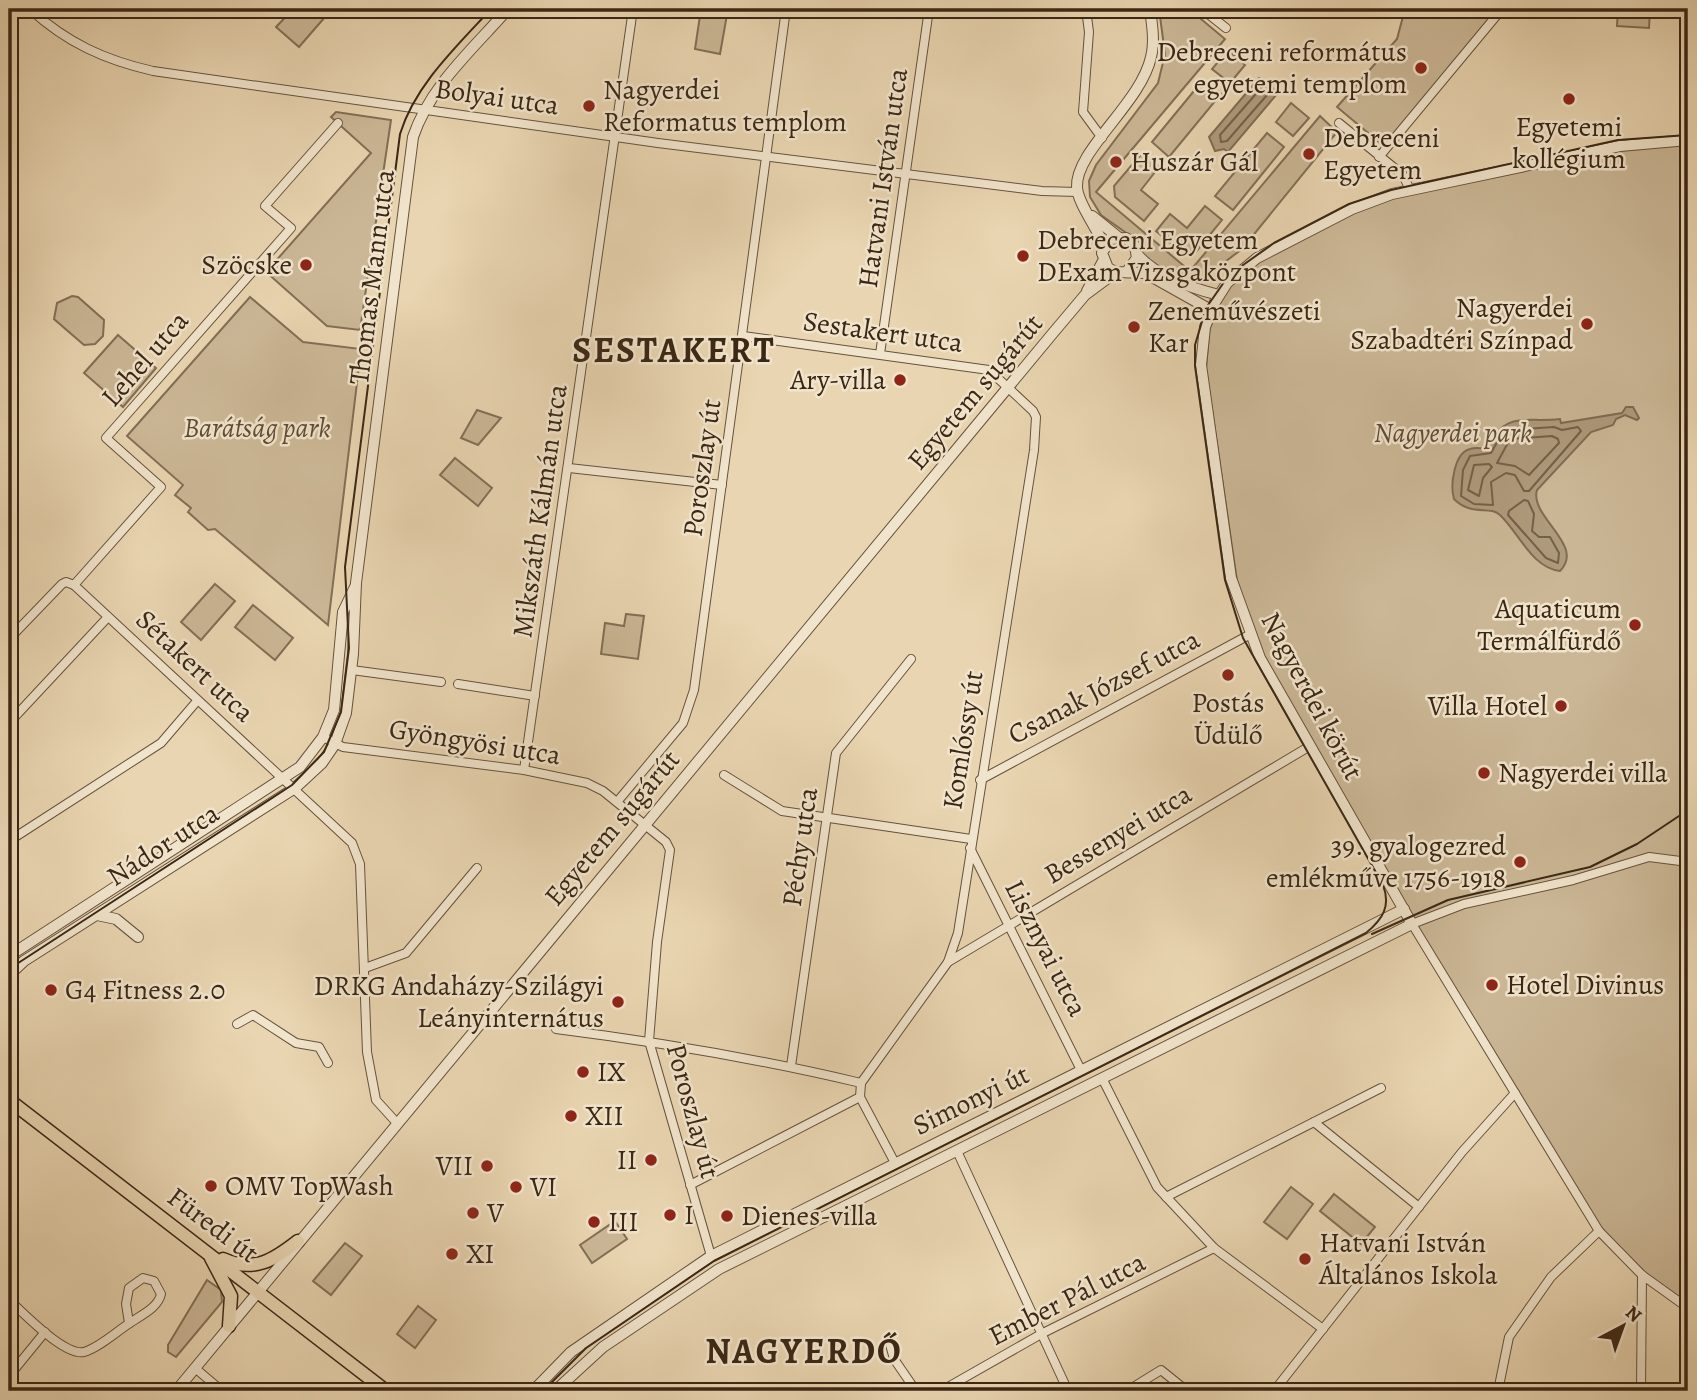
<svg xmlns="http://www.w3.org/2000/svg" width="1697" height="1400" viewBox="0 0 1697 1400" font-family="Alegreya,serif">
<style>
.green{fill:#cbb796;stroke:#836f56;stroke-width:2}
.water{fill:#ae9a7c;stroke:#806c53;stroke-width:2}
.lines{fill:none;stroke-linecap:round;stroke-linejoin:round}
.shore{stroke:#746048;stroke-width:2}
.minor-casing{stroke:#66523c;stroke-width:10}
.tertiary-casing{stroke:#66523c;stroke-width:12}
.primary-casing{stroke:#3b2715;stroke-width:15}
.minor{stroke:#f1e4cc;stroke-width:8}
.tertiary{stroke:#f1e4cc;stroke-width:10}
.primary{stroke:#e9d5b1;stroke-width:12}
.tram{stroke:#3b2715;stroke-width:2}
.poi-dot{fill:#8f2418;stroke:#f1e4cc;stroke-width:2.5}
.labels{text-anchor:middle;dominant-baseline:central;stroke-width:5;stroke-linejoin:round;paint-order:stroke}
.poi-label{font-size:28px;fill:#3b2715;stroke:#f1e4cc;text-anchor:start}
.street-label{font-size:28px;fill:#3b2715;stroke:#f1e4cc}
.park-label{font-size:28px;font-style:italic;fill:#5f4b35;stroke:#f1e4cc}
.district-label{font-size:35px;font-weight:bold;letter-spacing:2px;fill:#3b2715;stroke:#f1e4cc}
</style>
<rect width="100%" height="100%" fill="#e9d5b1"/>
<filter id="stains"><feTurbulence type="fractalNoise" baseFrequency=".00286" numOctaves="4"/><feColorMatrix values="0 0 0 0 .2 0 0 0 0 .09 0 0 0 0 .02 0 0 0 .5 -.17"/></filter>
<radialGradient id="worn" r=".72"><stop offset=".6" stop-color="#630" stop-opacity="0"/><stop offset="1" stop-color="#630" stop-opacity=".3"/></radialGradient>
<g class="green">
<polygon points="293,9 332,9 299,47 276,27"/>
<polygon points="701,9 728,9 720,54 695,49"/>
<polygon points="1159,9 1189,9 1225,39 1096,192 1190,271 1320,116 1337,132 1242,249 1193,286 1144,258 1136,240 1101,215 1090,197 1089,181 1096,165 1158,83 1165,54"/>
<polygon points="1405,9 1499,9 1386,148 1337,107 1397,39"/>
<polygon points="1618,9 1650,9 1649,28 1617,26"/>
<polygon points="1228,50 1245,65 1230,83 1212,69"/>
<polygon points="1203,80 1221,94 1169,157 1152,142"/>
<polygon points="1291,103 1309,118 1293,136 1276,122"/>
<polygon points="336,112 391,120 360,330 327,326 266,272 371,153 331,117"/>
<polygon points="1267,133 1284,147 1233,210 1215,196"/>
<polygon points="1688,140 1688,1308 1663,1291 1599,1231 1482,1040 1260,658 1237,581 1206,369 1211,310 1244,267 1392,194 1574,156"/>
<polygon points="1142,153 1159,167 1141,190 1158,204 1144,221 1115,197 1114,186"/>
<polygon points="1205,206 1222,220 1195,253 1184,254 1156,231 1170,214 1187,228"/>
<polygon points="72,296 78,297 104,320 103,336 95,344 84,345 54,319 57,303"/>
<polygon points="250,297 303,342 361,349 328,625 215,529 208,530 188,512 191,508 175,495 183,485 127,436"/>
<polygon points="118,335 156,368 123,407 84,373"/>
<polygon points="477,410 501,418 478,445 461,438"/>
<polygon points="455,458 492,488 478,506 440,475"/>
<polygon points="215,584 235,601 201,640 181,622"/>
<polygon points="253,605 293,638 275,660 235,627"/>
<polygon points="626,614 644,616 638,659 601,654 605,623 624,626"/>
<polygon points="1291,1187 1313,1204 1287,1239 1264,1222"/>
<polygon points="1334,1194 1375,1227 1361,1244 1320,1211"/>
<polygon points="615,1221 627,1239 592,1263 580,1245"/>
<polygon points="345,1243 362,1256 331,1295 313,1281"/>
<polygon points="207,1280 221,1290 222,1302 176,1357 168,1352 168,1345"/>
<polygon points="418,1306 436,1320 415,1348 397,1334"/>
</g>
<g class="water">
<polygon points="1259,78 1270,84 1277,94 1228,152 1224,149 1215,151 1209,137"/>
<path d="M1626,407H1633L1639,418L1637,420L1625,415L1616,419L1613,425L1591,432L1537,490C1529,517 1586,545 1560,571C1532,568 1519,533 1500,515C1489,505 1472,517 1454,499C1450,485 1454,453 1470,449C1476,447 1481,449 1487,448C1506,410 1524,423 1560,419L1561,423L1622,413Z"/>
</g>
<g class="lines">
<g class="shore">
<polygon points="1262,87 1267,95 1227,141 1221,142 1220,135"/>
<polygon points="1554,427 1562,430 1578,427 1581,431 1529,491 1524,491 1515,475 1506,473 1491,482 1493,505 1474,504 1461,496 1463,470 1470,456 1491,453 1501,435 1508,430"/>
<polygon points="1552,436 1558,439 1559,443 1529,475 1515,466 1497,463 1510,439"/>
<polygon points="1474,465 1489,464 1492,467 1483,478 1479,496 1468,490"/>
<polygon points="1524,500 1528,501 1534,514 1532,531 1539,537 1550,537 1559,553 1558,563 1546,558 1508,515 1509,511"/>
</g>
<defs>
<g id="minor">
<path d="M30,9C67,43 105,60 153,71L658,143L1042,191L1077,192"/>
<polyline points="1086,9 1089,32 1083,112 1102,138"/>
<polyline points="1202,9 1226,28"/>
<polyline points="1339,123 1403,175 1410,190"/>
<polyline points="1379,157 1502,9"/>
<polyline points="743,336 989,370 1033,411 1036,417 1034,450 958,933 948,962 861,1083"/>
<polyline points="880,354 929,9"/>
<polyline points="569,468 722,485"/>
<polyline points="74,585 352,843 360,864 367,1052 376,1100 396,1122"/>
<polyline points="9,639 62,584 66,582 74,585 161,487 106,438 291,228 265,206 338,123"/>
<polyline points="352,670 441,682"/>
<polyline points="458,684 535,696"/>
<polyline points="9,723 108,617"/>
<polyline points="323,737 343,747 524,770 587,783 603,791 666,842 670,850 657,942 649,1041 711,1256"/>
<polyline points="524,770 633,9"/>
<polyline points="724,775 782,811 971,839"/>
<polyline points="980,780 1249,635"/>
<polyline points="617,802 683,723 694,690 786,9"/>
<polyline points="9,841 161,743 197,701"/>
<polyline points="970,848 1081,1070"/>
<polyline points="1688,862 1649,857 1573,880 1464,904 1412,924 1599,1231 1642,1275 1688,1308"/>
<polyline points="948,962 1310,746"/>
<polyline points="365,968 406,953 477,868"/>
<polyline points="237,1024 253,1015 296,1043 319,1047 328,1063"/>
<path d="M556,1029C659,1042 760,1059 861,1083"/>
<polyline points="791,1066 836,753 911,659"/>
<polyline points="1102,1078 1157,1187 1214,1248 1323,1329"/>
<polyline points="861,1083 860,1097 895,1163"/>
<polyline points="1314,1122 1419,1207"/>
<polyline points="957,1151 1068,1391"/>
<polyline points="690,1185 860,1097"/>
<polyline points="1166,1197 1381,1088"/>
<path d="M9,1300C24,1313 64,1356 84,1352C99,1348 117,1331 130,1323C141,1315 158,1308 161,1294L154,1281L143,1278L129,1288L126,1304L129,1323"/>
<polyline points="889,1341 894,1359 916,1391"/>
<polyline points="195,1368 222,1391"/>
<polyline points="9,1376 45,1332"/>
<polyline points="941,1391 1043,1333 1214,1248"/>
<polyline points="1127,1391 1161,1370 1187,1391"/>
<polyline points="1274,1391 1462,1152 1515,1093"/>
<polyline points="1498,1391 1509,1337 1551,1277 1599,1231"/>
<polyline points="1641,1391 1642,1275"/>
</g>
<g id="tertiary">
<polyline points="1092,216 1118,237"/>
<path d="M1104,245C1098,230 1077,202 1077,187C1075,151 1141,103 1151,57C1155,42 1152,24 1150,9"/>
<path d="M1137,254C1155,276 1191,288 1219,295"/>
<polyline points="1128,270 1137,258 1135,246 1126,238 1110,239 1102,253 1108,268 1116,272 1145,273 1211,310"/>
<polyline points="1087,291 1103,261"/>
<polyline points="97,915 116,919 138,937"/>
<polyline points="9,956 300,767 323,737 334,710 343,612 355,587"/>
<path d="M9,975L24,961L295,788L322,763L335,744L346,713L353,654L356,583L413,137C430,86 473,49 508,9"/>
<polyline points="176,1391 1053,333 1085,295 1116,272"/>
<polyline points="533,1391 571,1352 711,1256 1404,909"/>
<polyline points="555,1391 603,1347 719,1269 1412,924 1260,658 1231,578 1201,365 1205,327 1215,302 1227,283 1257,258 1352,209 1392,194 1620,146 1688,140"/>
</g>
<g id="primary">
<polyline points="9,1100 386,1391"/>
<polyline points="211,1258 231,1296 229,1326"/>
<path d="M223,1259C254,1273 274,1260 298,1241"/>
</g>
</defs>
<use href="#minor" class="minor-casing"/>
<use href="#tertiary" class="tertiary-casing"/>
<use href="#primary" class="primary-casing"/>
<use href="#minor" class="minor"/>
<use href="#tertiary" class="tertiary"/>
<use href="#primary" class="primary"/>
<g class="tram">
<polyline points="1372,934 1448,900 1590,867 1637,844 1688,810"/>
<path d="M9,969L292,785L324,752L341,712L349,648L345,567L400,134C415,85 457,46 491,9"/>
<path d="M543,1391L586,1348L714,1261L1366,933C1383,919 1391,906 1383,885L1243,638L1225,580L1195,366V345L1206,308L1229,275L1274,243L1349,204L1391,190L1618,140L1688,135"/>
</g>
</g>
<g class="poi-dot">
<circle cx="1421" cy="68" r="7"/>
<circle cx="1569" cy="99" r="7"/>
<circle cx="589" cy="106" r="7"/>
<circle cx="1309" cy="154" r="7"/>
<circle cx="1116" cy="162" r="7"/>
<circle cx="1023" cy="256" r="7"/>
<circle cx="306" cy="265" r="7"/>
<circle cx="1587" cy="324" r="7"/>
<circle cx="1134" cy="327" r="7"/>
<circle cx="900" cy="380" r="7"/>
<circle cx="1635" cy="625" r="7"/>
<circle cx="1228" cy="675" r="7"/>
<circle cx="1561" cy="706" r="7"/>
<circle cx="1484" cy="773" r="7"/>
<circle cx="1520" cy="862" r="7"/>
<circle cx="1492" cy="985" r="7"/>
<circle cx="51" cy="990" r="7"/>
<circle cx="618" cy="1002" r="7"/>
<circle cx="583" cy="1072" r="7"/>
<circle cx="571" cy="1116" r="7"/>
<circle cx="651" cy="1160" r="7"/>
<circle cx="487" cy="1166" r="7"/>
<circle cx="211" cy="1186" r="7"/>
<circle cx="516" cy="1187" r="7"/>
<circle cx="473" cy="1213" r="7"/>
<circle cx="670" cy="1215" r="7"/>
<circle cx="727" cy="1216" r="7"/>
<circle cx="594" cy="1222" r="7"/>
<circle cx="452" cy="1254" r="7"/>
<circle cx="1305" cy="1259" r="7"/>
</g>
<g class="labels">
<g class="poi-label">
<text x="1407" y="52" text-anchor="end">Debreceni református<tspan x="1407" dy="32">egyetemi templom</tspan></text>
<text x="603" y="90">Nagyerdei<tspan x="603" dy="32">Reformatus templom</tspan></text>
<text x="1569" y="127" text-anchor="middle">Egyetemi<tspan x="1569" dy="32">kollégium</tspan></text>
<text x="1323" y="138">Debreceni<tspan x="1323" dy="32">Egyetem</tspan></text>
<text x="1130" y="162">Huszár Gál</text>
<text x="1037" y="240">Debreceni Egyetem<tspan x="1037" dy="32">DExam Vizsgaközpont</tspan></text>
<text x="292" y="265" text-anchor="end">Szöcske</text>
<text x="1573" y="308" text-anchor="end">Nagyerdei<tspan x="1573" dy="32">Szabadtéri Színpad</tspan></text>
<text x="1148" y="311">Zeneművészeti<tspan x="1148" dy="32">Kar</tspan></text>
<text x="886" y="380" text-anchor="end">Ary-villa</text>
<text x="1621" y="609" text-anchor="end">Aquaticum<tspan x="1621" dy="32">Termálfürdő</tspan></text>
<text x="1228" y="703" text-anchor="middle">Postás<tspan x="1228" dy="32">Üdülő</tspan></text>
<text x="1547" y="706" text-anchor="end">Villa Hotel</text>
<text x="1498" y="773">Nagyerdei villa</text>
<text x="1506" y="846" text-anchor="end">39. gyalogezred<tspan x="1506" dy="32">emlékműve 1756-1918</tspan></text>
<text x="1506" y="985">Hotel Divinus</text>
<text x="604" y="986" text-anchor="end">DRKG Andaházy-Szilágyi<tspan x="604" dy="32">Leányinternátus</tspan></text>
<text x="65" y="990">G4 Fitness 2.0</text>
<text x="597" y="1072">IX</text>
<text x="585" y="1116">XII</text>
<text x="637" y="1160" text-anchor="end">II</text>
<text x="473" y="1166" text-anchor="end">VII</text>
<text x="225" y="1186">OMV TopWash</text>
<text x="530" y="1187">VI</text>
<text x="487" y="1213">V</text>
<text x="684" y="1215">I</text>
<text x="741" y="1216">Dienes-villa</text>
<text x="608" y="1222">III</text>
<text x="1319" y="1243">Hatvani István<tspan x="1319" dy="32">Általános Iskola</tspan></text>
<text x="466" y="1254">XI</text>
</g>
<g class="street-label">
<text transform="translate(497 97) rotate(8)">Bolyai utca</text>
<text transform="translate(883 178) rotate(-82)">Hatvani István utca</text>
<text transform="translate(372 277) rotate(-83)">Thomas Mann utca</text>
<text transform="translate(883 332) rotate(8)">Sestakert utca</text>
<text transform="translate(145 359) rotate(-49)">Lehel utca</text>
<text transform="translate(975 392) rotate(-50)">Egyetem sugárút</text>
<text transform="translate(702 468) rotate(-82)">Poroszlay út</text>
<text transform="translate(540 511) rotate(-82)">Mikszáth Kálmán utca</text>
<text transform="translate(195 666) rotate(43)">Sétakert utca</text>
<text transform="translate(1104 687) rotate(-28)">Csanak József utca</text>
<text transform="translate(1312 696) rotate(62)">Nagyerdei körút</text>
<text transform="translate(963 740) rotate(-81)">Komlóssy út</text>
<text transform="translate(475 742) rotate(9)">Gyöngyösi utca</text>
<text transform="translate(612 828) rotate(-50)">Egyetem sugárút</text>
<text transform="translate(1118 834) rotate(-31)">Bessenyei utca</text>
<text transform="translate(163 845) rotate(-33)">Nádor utca</text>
<text transform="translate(800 847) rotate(-82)">Péchy utca</text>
<text transform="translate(1046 948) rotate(63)">Lisznyai utca</text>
<text transform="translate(971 1100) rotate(-26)">Simonyi út</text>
<text transform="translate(693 1111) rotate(75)">Poroszlay út</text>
<text transform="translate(213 1225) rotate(37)">Füredi út</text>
<text transform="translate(1067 1299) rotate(-27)">Ember Pál utca</text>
</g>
<g class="park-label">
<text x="257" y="428">Barátság park</text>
<text x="1453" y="433">Nagyerdei park</text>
</g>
<g class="district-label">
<text x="674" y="350">SESTAKERT</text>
<text x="804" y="1351">NAGYERDŐ</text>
</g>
</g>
<rect width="1697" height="1400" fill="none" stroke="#e9d5b1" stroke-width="35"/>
<rect x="10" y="10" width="1676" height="1379" fill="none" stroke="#3b2715" stroke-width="3.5"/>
<rect x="18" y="18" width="1662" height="1365" fill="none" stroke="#3b2715" stroke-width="2"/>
<g transform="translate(1623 1326) rotate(41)" stroke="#f1e4cc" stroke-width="5" paint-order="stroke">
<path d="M0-5L12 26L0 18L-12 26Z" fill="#3b2715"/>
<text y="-10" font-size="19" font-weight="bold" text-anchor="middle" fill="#3b2715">N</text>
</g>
<rect width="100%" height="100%" filter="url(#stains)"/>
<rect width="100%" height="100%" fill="url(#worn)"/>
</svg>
